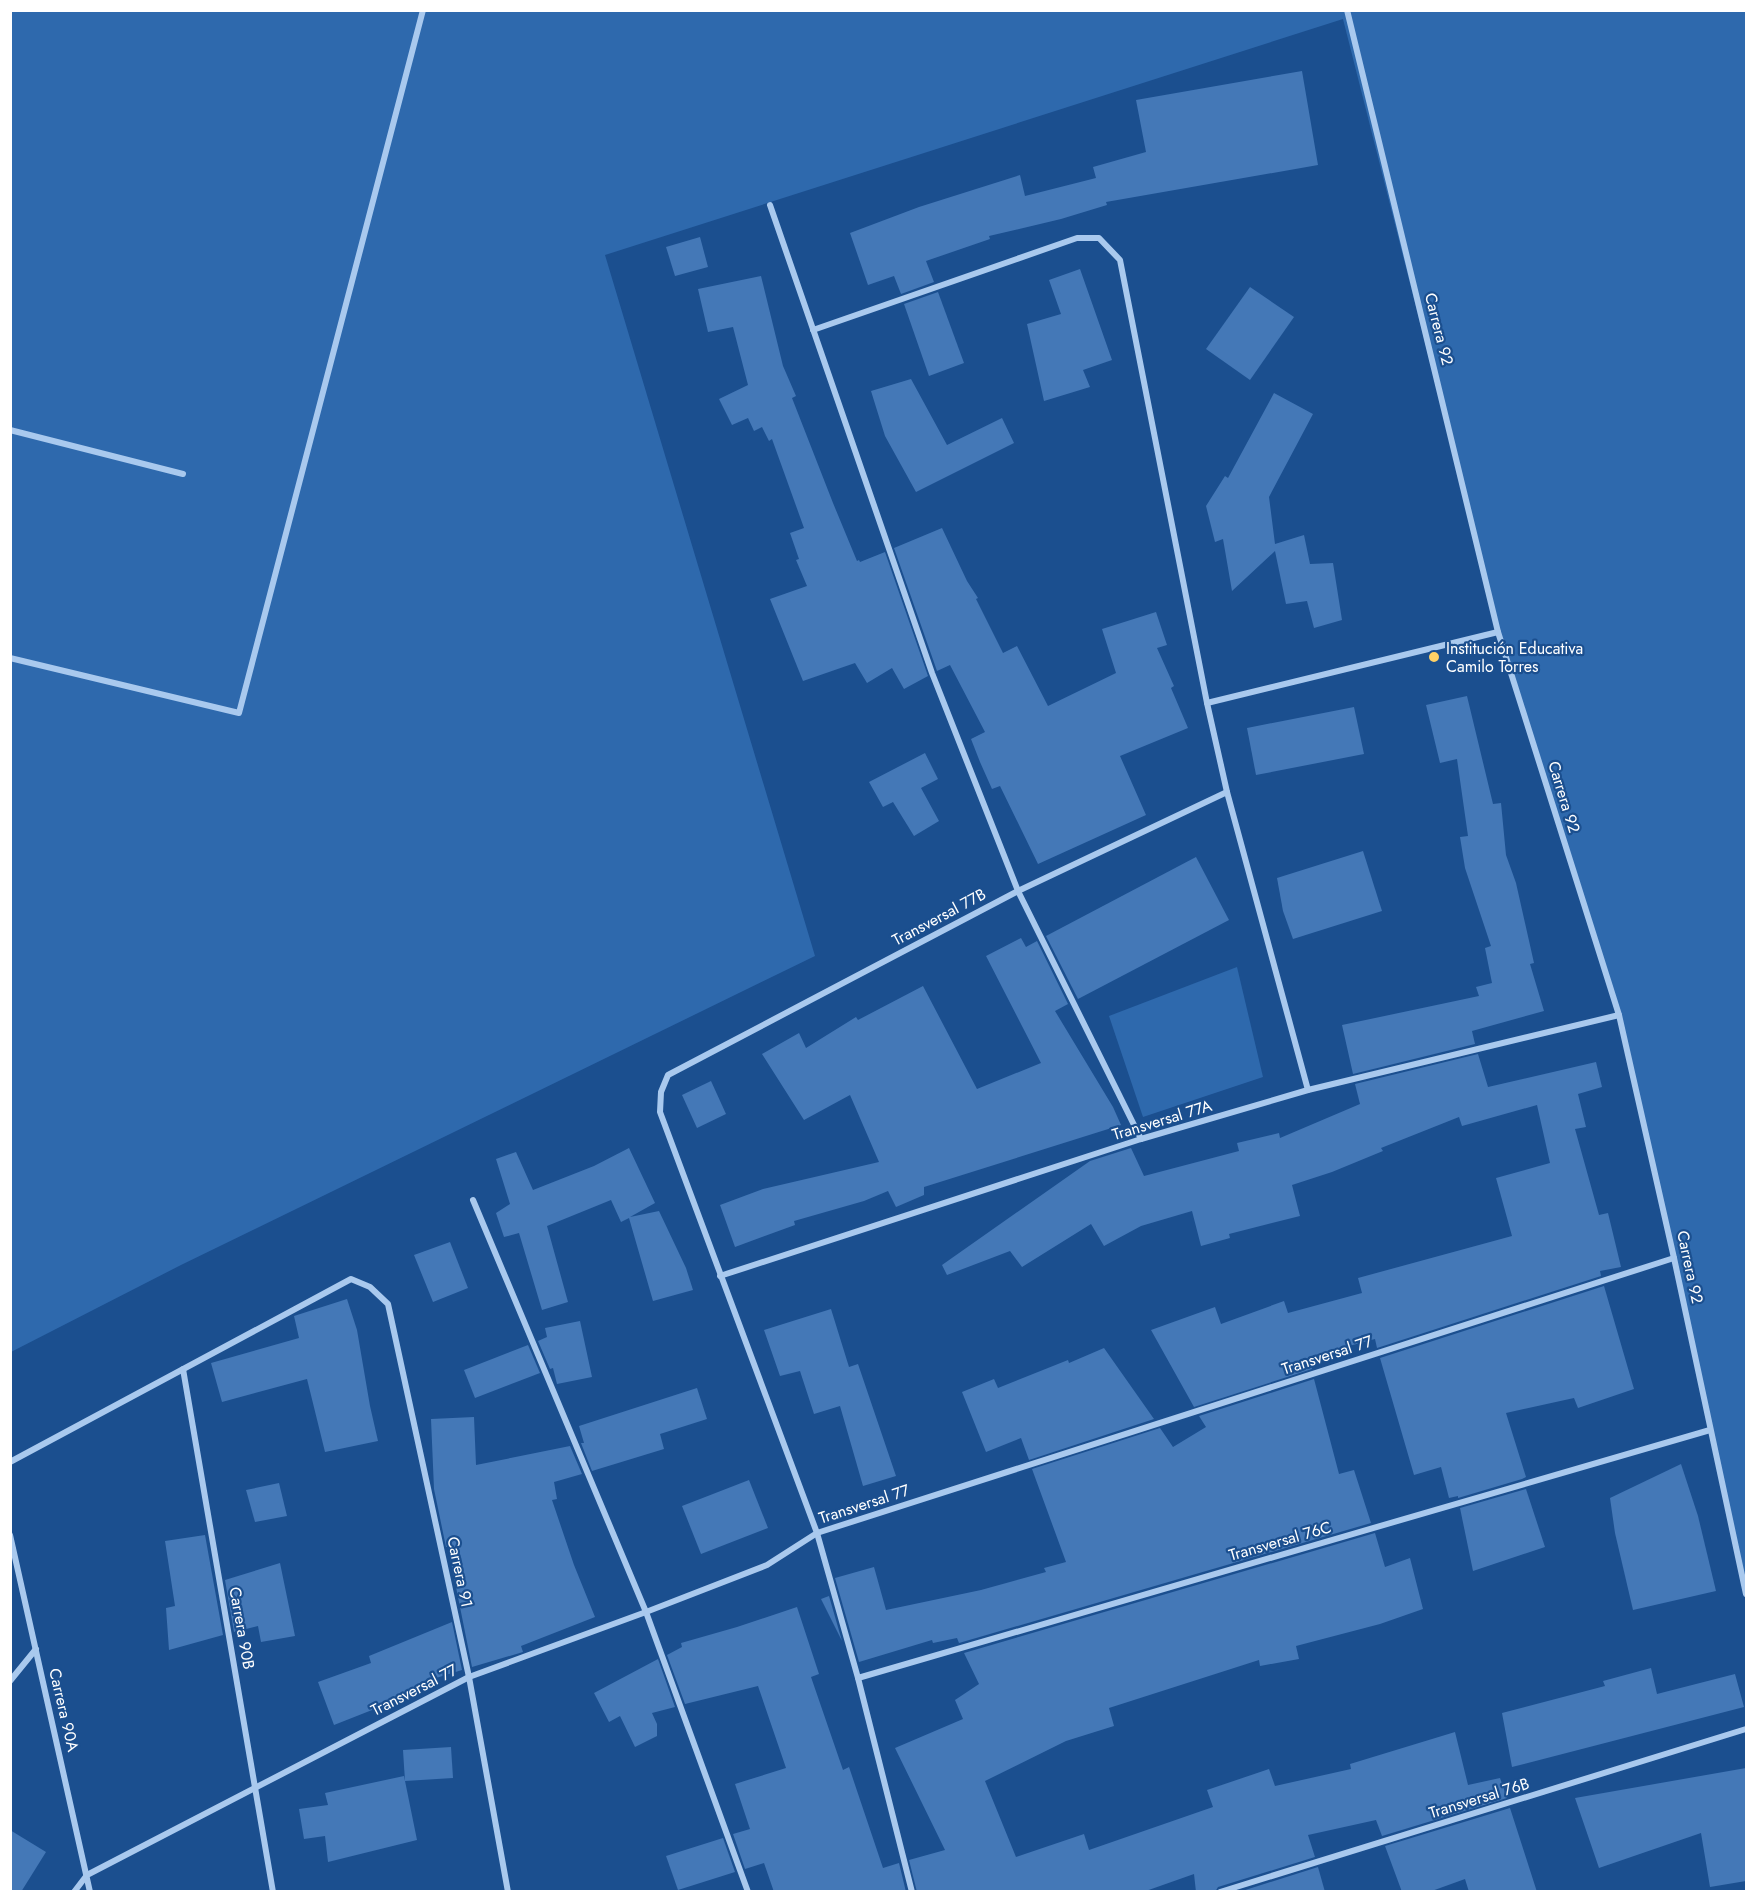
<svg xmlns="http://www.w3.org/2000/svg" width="1757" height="1902" viewBox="0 0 1757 1902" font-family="Jost,sans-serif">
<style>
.green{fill:#2e69ad}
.building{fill:#4478b7}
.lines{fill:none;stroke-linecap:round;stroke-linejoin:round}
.street{stroke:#a9c9ee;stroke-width:6}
.poi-dot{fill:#ffd166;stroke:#1b4f8f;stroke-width:2}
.labels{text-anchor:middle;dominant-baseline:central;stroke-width:4.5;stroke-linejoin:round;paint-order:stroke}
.street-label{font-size:16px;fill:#fff;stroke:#1b4f8f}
.poi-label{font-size:16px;fill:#fff;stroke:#1b4f8f;text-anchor:start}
</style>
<rect width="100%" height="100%" fill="#1b4f8f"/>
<g class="green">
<polygon points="11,11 1746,11 1746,1594 1619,1015 1498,631 1343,19 605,255 815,956 181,1265 11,1352"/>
<polygon points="1237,967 1263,1077 1143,1117 1109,1016"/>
</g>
<g class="building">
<polygon points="1302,71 1318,165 1106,202 1107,205 1061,219 989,236 990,239 926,261 934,282 901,294 894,276 868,285 850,233 919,207 1020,175 1025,196 1096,178 1093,167 1146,152 1136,100"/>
<polygon points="700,237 708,267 675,276 666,247"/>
<polygon points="1080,269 1112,360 1083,370 1090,387 1044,401 1027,324 1061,314 1049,280"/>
<polygon points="761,276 783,366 796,396 792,398 833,503 857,561 859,560 860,562 885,552 928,676 904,689 892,668 867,683 855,663 803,681 770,599 807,586 796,560 799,559 790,533 804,528 772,439 769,441 762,427 754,431 748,418 732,425 719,399 748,385 733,327 708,332 698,289"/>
<polygon points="1250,287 1294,317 1250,380 1206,349"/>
<polygon points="938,292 964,363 929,376 904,304"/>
<polygon points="911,379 947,445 1002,418 1014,443 916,492 885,436 871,391"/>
<polygon points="1274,393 1313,414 1269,497 1275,544 1304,535 1310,564 1333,563 1342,620 1314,628 1307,601 1286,604 1275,551 1232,591 1223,539 1215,542 1206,506 1225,476 1228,478"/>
<polygon points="942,528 967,581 978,598 976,599 1003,653 1017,646 1048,706 1116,673 1102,629 1156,612 1167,645 1157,648 1174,686 1171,688 1188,728 1120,756 1146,815 1038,864 1000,786 992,789 980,762 971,739 985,732 950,665 937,671 894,548"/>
<polygon points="1467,696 1493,804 1501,803 1506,855 1516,883 1534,963 1530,964 1544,1011 1472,1031 1475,1044 1353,1074 1342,1025 1479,996 1476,987 1492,983 1485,948 1491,946 1465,868 1460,837 1468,836 1457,759 1440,763 1426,705"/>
<polygon points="1354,707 1364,754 1256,775 1247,728"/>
<polygon points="925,753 938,779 921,788 939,821 914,836 893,802 883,807 869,782"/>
<polygon points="1363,851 1382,911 1293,939 1283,911 1277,878"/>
<polygon points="1196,857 1229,920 1078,999 1046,936"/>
<polygon points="1021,938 1026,947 1037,941 1068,1004 1055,1011 1113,1107 1121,1125 924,1187 924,1195 896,1207 888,1191 864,1201 794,1221 795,1225 735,1247 720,1205 763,1189 879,1162 850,1095 804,1120 762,1054 799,1033 806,1048 856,1017 858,1020 923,986 977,1089 1041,1063 986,956"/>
<polygon points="1478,1054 1488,1087 1596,1062 1602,1087 1578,1094 1586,1127 1575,1129 1599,1215 1608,1213 1621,1267 1600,1271 1601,1276 1377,1348 1375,1339 1308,1357 1312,1369 1194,1407 1151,1330 1215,1307 1221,1324 1284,1301 1288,1313 1362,1293 1358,1278 1512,1236 1496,1178 1550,1163 1537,1105 1462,1126 1459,1117 1381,1148 1383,1151 1332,1172 1292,1185 1300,1216 1229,1234 1230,1238 1201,1246 1192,1211 1141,1226 1104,1246 1091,1224 1022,1267 1010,1251 947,1275 942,1265 1090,1161 1131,1148 1144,1176 1239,1151 1237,1143 1279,1133 1280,1138 1360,1104 1355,1084"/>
<polygon points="711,1081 726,1114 697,1128 682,1095"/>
<polygon points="629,1148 655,1203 630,1217 659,1211 686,1268 693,1290 653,1301 629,1218 621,1222 611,1200 547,1226 568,1302 542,1310 519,1233 504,1237 496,1213 510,1204 496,1159 516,1152 533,1190 594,1166"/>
<polygon points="450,1242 468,1288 433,1302 414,1255"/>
<polygon points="1604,1286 1634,1389 1578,1408 1574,1398 1506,1413 1526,1477 1522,1479 1458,1498 1458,1496 1449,1498 1441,1467 1414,1475 1380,1358"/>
<polygon points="347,1299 357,1330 370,1406 378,1441 325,1452 307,1379 222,1402 211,1363 299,1338 294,1316"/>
<polygon points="831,1309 849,1367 858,1364 896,1476 863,1486 840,1406 814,1414 800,1371 780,1376 764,1330"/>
<polygon points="580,1321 592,1377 557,1384 553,1368 550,1369 538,1341 547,1337 545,1328"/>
<polygon points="528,1345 540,1373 475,1398 464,1370"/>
<polygon points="1104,1348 1154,1419 1029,1460 1021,1438 986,1452 962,1392 994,1379 998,1388 1068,1360 1069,1363"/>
<polygon points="1314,1379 1339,1474 1354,1470 1371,1523 959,1643 957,1638 933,1643 932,1640 859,1662 835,1578 874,1567 886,1610 981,1590 1046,1572 1044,1568 1066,1562 1032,1469 1160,1428 1173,1447 1206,1427 1199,1416"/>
<polygon points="697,1388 707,1419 660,1434 664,1449 592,1471 581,1443 584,1443 579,1426"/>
<polygon points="474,1417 476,1465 570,1446 582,1474 554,1482 557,1499 552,1500 574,1565 595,1617 521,1646 523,1652 472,1667 448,1547 446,1547 434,1489 431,1419"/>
<polygon points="1681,1464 1698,1516 1716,1591 1633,1610 1615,1533 1610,1498"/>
<polygon points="749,1480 768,1528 701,1554 682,1506"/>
<polygon points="279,1483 287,1516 255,1522 246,1490"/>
<polygon points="1526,1489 1545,1547 1473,1571 1460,1508"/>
<polygon points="1375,1533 1385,1567 1410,1558 1423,1609 1380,1624 1296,1646 1299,1659 1260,1666 1259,1660 1109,1708 1114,1726 1066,1741 985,1781 1016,1857 1084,1834 1089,1850 1213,1807 1207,1790 1269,1769 1275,1786 1351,1769 1350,1764 1455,1732 1468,1785 1500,1778 1507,1798 1382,1836 1376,1820 1308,1835 1315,1857 1218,1887 1215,1892 1196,1892 1194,1874 1143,1892 917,1892 909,1860 945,1850 895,1748 963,1719 955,1700 979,1684 964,1653"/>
<polygon points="205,1535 223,1635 169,1650 166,1608 175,1606 165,1541"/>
<polygon points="280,1563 295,1636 261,1642 258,1626 234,1632 225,1580"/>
<polygon points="829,1596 842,1641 821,1599"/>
<polygon points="797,1607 819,1674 811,1677 843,1770 849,1767 883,1868 899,1863 906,1892 774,1892 764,1863 745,1869 733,1834 750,1829 735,1784 786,1768 758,1686 685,1704 667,1655 682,1647 681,1643 737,1627"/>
<polygon points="452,1622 462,1670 436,1678 438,1684 334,1725 318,1682 371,1663 369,1656"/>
<polygon points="658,1659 675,1707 652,1713 657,1724 657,1736 635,1747 620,1716 609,1722 594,1693"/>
<polygon points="1651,1668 1657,1694 1735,1674 1744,1707 1512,1767 1502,1713 1605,1686 1603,1681"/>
<polygon points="451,1747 453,1778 405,1781 403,1750"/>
<polygon points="1746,1768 1746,1881 1710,1887 1701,1833 1599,1868 1575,1798"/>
<polygon points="404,1776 417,1840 328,1862 325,1836 304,1839 299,1809 328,1805 325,1793"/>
<polygon points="1510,1808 1537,1892 1469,1892 1465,1879 1429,1892 1402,1892 1385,1846"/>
<polygon points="10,1830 46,1852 21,1892 10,1892"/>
<polygon points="723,1838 735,1872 678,1890 666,1856"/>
<polygon points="1318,1867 1325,1892 1239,1892"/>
</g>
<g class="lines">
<g class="street">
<polyline points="1347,10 1498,632 1619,1015 1674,1258 1746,1594"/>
<polyline points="770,205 932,673 1018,891 1141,1139"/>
<polyline points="813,330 1077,238 1099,238 1120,260 1207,703 1227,792 1308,1090"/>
<polyline points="10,430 183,474"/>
<polyline points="10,658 239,713 423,10"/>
<polyline points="1207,703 1498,632"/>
<polyline points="473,1200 646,1612 748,1892"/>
<polyline points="720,1276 1141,1139 1308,1090 1619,1015"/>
<polyline points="183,1369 273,1892"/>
<polyline points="10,1462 351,1279 370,1287 388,1304 469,1677 508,1892"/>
<polyline points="10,1535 90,1892"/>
<polyline points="858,1678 1710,1430"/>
<polyline points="10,1681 36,1649"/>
<polyline points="74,1892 87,1875 469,1677 646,1612 767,1565 817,1533 1674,1258"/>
<polyline points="912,1892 858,1678 817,1533 660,1112 661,1092 668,1075 1018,891 1227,792"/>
<polyline points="1220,1892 1746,1729"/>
</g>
</g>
<circle class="poi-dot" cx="1434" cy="657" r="6"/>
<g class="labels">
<g class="street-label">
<text transform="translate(1439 329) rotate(76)">Carrera 92</text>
<text transform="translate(1564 797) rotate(73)">Carrera 92</text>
<text transform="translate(939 917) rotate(-28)">Transversal 77B</text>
<text transform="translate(1162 1120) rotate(-17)">Transversal 77A</text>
<text transform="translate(1690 1267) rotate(78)">Carrera 92</text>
<text transform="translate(1327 1355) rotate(-18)">Transversal 77</text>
<text transform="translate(864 1504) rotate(-18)">Transversal 77</text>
<text transform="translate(1280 1541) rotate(-16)">Transversal 76C</text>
<text transform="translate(460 1572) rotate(78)">Carrera 91</text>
<text transform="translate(242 1628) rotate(80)">Carrera 90B</text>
<text transform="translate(414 1690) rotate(-27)">Transversal 77</text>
<text transform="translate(64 1710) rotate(77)">Carrera 90A</text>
<text transform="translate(1479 1798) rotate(-17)">Transversal 76B</text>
</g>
<g class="poi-label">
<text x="1446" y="648">Institución Educativa<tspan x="1446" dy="18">Camilo Torres</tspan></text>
</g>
</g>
<rect width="1757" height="1902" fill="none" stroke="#ffffff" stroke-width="24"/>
</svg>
